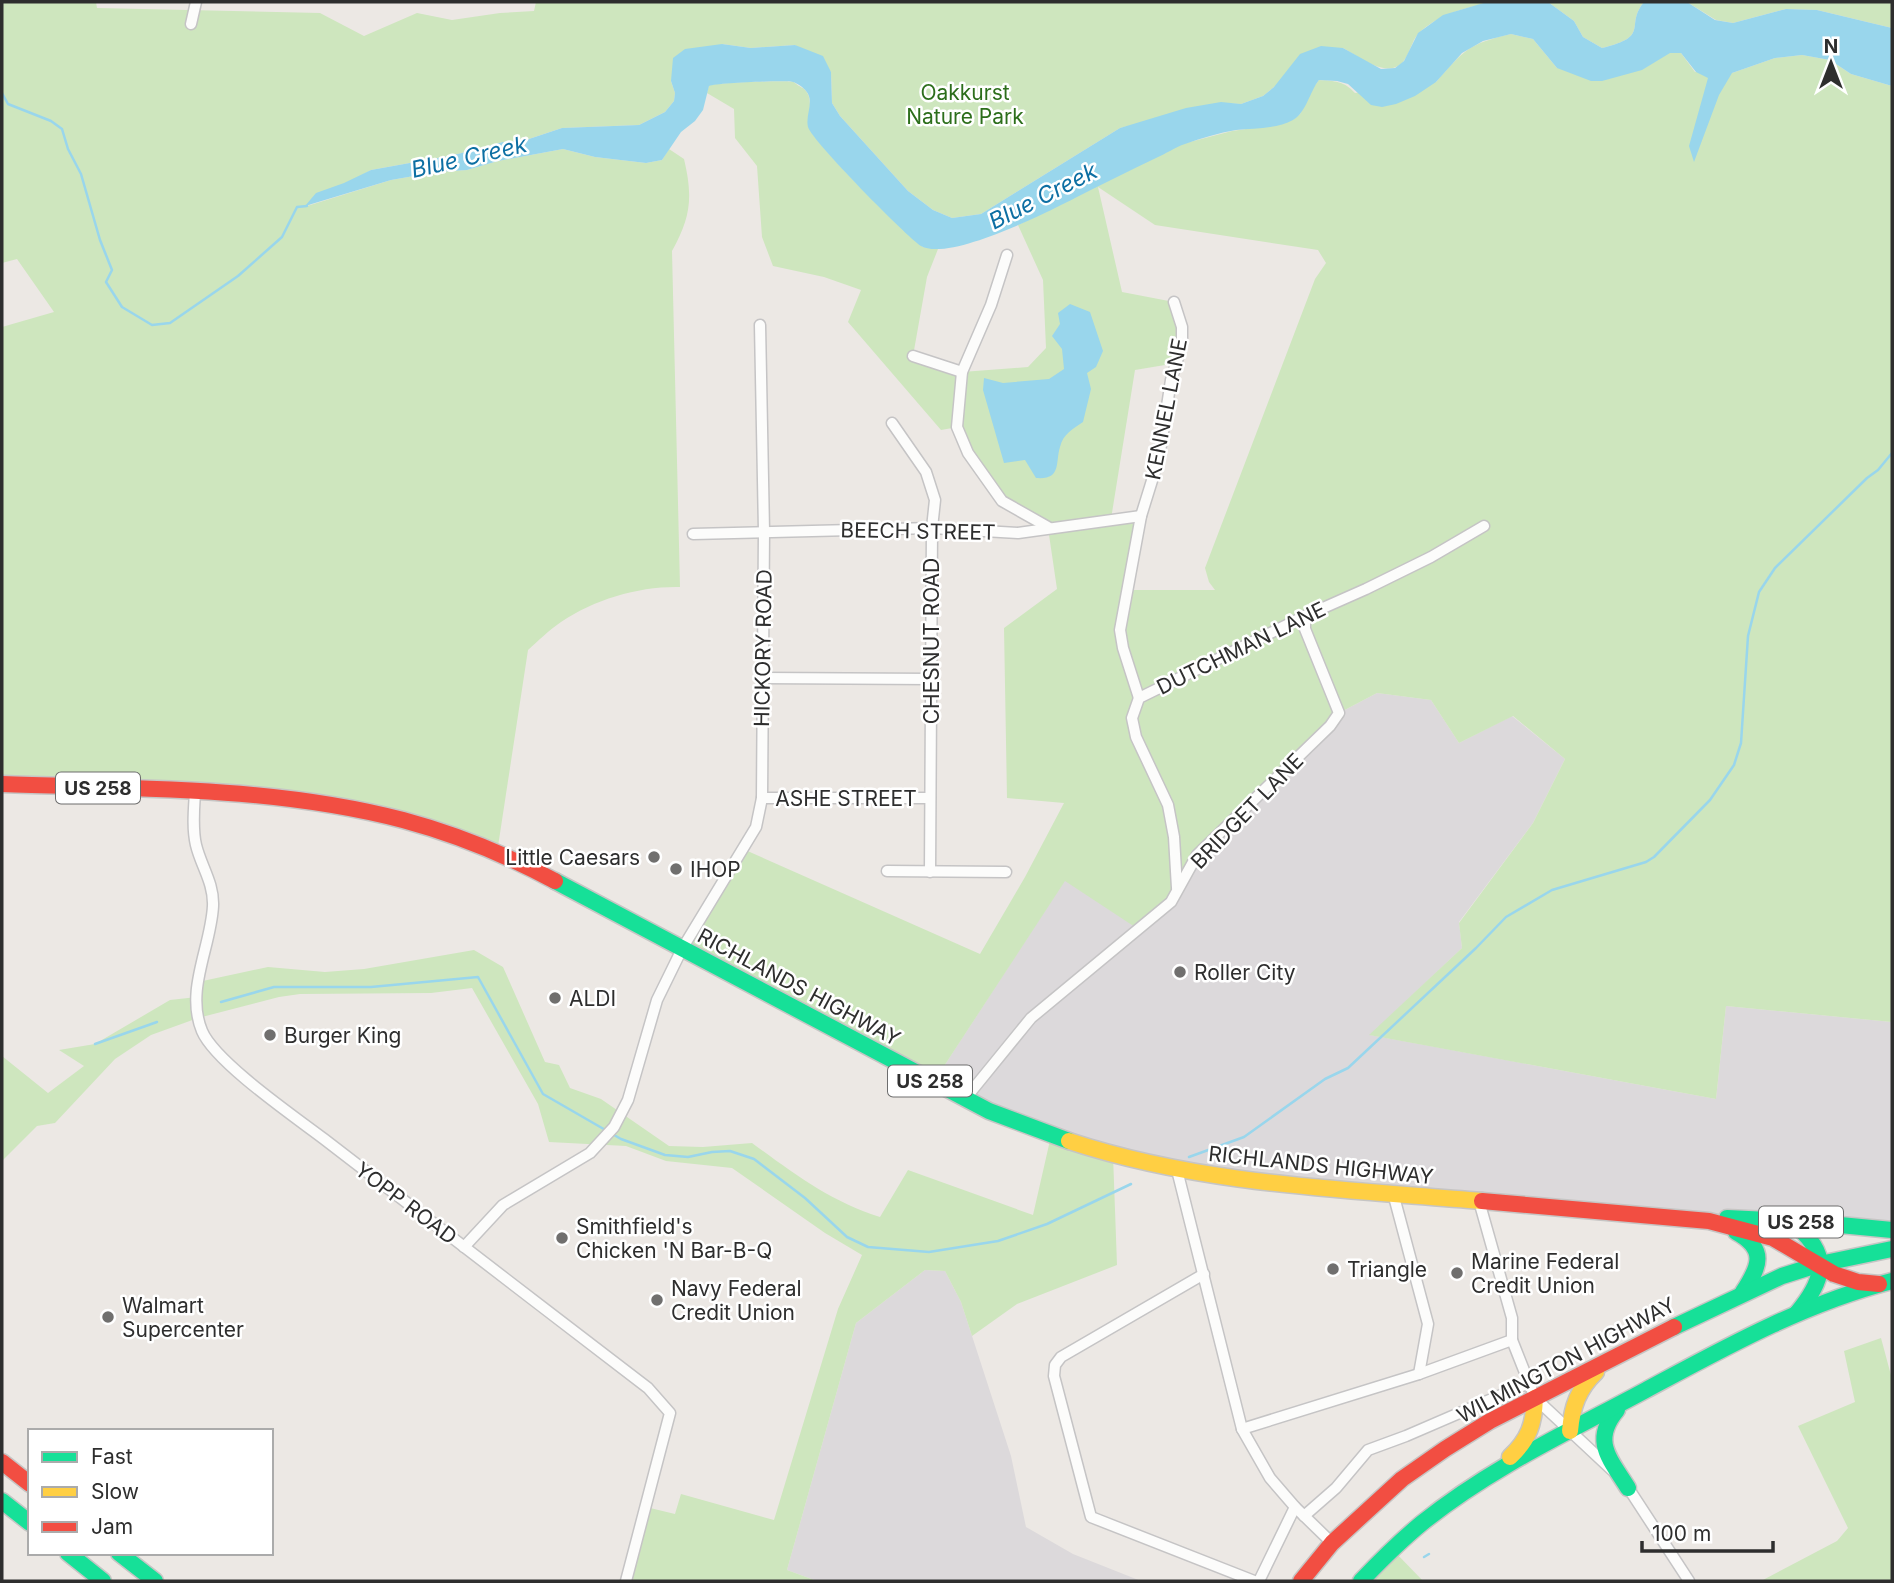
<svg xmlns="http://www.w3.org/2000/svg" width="1894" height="1583" viewBox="0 0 1894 1583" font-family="Inter,sans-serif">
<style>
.industrial{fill:#dcd9db}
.green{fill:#cee6be;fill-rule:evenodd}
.water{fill:#99d6ec}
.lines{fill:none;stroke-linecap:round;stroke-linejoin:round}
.stream{stroke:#99d6ec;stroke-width:2.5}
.street-casing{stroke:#c5c4c5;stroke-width:13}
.fast-casing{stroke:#c6c5c4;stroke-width:19}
.slow-casing{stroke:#c6c5c4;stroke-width:19}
.jam-casing{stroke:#c6c5c4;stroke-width:19}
.street{stroke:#fcfcfb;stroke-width:10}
.fast{stroke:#16e098;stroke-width:16}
.slow{stroke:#ffcf43;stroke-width:16}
.jam{stroke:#f24e42;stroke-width:16}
.poi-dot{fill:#706f6e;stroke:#fff;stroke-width:2.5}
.labels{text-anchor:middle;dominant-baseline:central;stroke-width:5;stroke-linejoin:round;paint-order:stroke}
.shield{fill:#fff;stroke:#6d6d6d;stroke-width:2}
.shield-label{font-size:19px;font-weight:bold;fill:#2e2e2e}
.park-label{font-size:21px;fill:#2c6e1b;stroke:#fff}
.street-label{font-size:21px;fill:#2e2e2e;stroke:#fff}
.poi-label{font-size:21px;fill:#2e2e2e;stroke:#fff;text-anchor:start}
.water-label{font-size:23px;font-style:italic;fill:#0d6fa3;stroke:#fff}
</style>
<rect width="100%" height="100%" fill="#ece8e4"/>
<g class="industrial">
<polygon points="1377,693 1431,700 1459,743 1512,716 1565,759 1533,823 1459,922 1462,948 1370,1035 1716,1099 1726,1006 1892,1022 1892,1230 1143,1163 933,1083 1065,880 1197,855 1339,713"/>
<polygon points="925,1270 945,1271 961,1302 1011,1456 1026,1527 1073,1554 1141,1581 817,1581 787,1570 856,1323"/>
</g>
<g class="green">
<path d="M2,2H96L97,8L320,13L364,36L417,13L452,20L500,13L534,11L536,2H1491C1464,9 1444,12 1421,31C1413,37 1411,50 1405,59C1390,82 1360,57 1343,48L1274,87L1263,96L1241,104L1221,103L1120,128L981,214L952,218L933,210L908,191L840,116L832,103L831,72L795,45L751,48L722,44L671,81L675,93L674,101L665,112L639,125L562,128L523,141L503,142L454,155L371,170L307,206L391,180L437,172L467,170L498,161L563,149L595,157L646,163L662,160L669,149L684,159C693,197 691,217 672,251L680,587C640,586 595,599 561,622C549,630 538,641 528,650L497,853L363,811L2,784V327L54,312L17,259L2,263Z"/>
<path d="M1548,2H1644C1624,26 1652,36 1602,48L1583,37L1574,21Z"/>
<polygon points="1687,2 1892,2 1892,28 1817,10 1786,9 1733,23 1716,20"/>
<path d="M1511,34L1533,39L1557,68L1641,70L1670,52L1681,53L1695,72L1732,73L1775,58L1802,55L1830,60L1851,74L1892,86V1022L1726,1006L1716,1099L1369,1035L1462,948L1459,923L1533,823L1565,759L1513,716L1459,743L1431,700L1377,693L1339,713L1197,855L1171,902L1138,929L1065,881L933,1083L682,949L743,849L980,954L1025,877L1064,803L1007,798L1004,628L1057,589L1048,528L1002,501L958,427L941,430L848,322L861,290L824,277L773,266L762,237L757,166L735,138L734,109L707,93L709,85C717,83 786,80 794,82C794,83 802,88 803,88C818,100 802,120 815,137C847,177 886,212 923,247L938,249L927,277L913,356L962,372L1028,367L1046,348L1043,280L1018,225L1182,144L1232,131L1281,124L1294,119L1300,114L1312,89L1319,80C1335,81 1344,81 1355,93L1436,82C1464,50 1468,44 1511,34ZM1098,187L1155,225L1318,250L1326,263L1315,279L1205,568L1209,582L1215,590H1128L1141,516L1111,519L1135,370L1177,363L1182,327L1174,302L1122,292Z"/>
<path d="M474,950L503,967L545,1062L559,1065L570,1088L601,1099L669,1146L703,1147L752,1143C793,1173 831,1202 880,1217L908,1170L1033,1215L1051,1136L1113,1155L1117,1265L1017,1304L972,1336L961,1302L945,1271L925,1270L856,1323L787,1570L817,1581H626L646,1507L675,1514L681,1494L774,1520L838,1309L862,1255L825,1233L732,1168L666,1161L626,1146L549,1142L538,1104L472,988L431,993L300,994L279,997L198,1018L151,1035L115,1059L55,1123L37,1126L2,1161V1056L48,1093L84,1066L59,1050L95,1044L170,1000L197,997L198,982L268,967L325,972L364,969Z"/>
<polygon points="1881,1338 1892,1379 1892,1581 1761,1581 1837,1541 1848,1528 1798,1426 1855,1402 1844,1351"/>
<polygon points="1392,1549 1423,1581 1361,1581"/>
</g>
<g class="water">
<path d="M1487,2H1548L1574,21L1583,37L1602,48C1652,36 1624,26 1644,2H1687L1715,20L1733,23L1786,9L1817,10L1892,28V86L1851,74L1830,60L1802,55L1775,58L1732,73L1719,95L1694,162L1689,146L1708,78L1696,72L1681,53H1670L1642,70L1602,81H1591L1557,68L1533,39L1511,34L1483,41L1462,53L1436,82L1415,96L1396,104L1382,107L1371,105L1348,84L1337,81L1319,80C1310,91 1306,113 1293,120C1277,129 1254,128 1236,130C1219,133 1201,138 1185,144C1175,147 1166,154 1156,158C1129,171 1102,184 1075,198C1048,212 949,262 921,246C907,237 812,141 808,127C805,115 815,101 806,91C804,88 797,83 793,82C784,80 718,83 709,86L703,110L695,121L681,132L662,160L646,163L595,157L563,149L498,161L467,170L437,172L391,180L305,206L316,193L344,183L371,170L454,155L503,142L523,141L562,128L639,125L665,112L674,101L675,93L671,81L673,58L685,49L722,44L751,48L795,45L823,56L831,72L832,103L840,116L908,191L933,210L952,218L981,214L1120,128L1186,108L1221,102L1241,104L1263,96L1274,87L1300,54L1321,46L1343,48L1381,69L1395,68L1404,61L1418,33L1443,15Z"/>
<path d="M1070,304L1090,312L1103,351L1096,367L1087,373L1091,389L1083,422C1073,429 1063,434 1060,447C1055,463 1062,480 1036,478L1025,460L1004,463L983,390L984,378L1003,383L1049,379L1064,369L1062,349L1052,336L1060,324L1058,313Z"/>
</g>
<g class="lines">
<g class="stream">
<polyline points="2,93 8,104 51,121 62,129 68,149 81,174 100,240 112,270 106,282 122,307 152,325 170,323 238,276 282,237 297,207 307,206"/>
<polyline points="221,1002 274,987 371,987 478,977 543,1094 621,1139 665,1155 688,1157 712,1152 730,1151 754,1159 805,1198 847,1237 868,1247 929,1252 998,1241 1047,1224 1131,1184"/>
<polyline points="95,1044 157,1022"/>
<polyline points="1189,1157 1244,1137 1325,1079 1348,1068 1476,948 1506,917 1552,890 1646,862 1654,857 1710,800 1734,765 1741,743 1748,636 1759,592 1775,568 1867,478 1878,470 1892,453"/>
<polyline points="1424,1557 1429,1554"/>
</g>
<defs>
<g id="street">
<polyline points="191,24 196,2"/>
<polyline points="1007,255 991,305 962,372 957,427 968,453 1002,501 1048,527"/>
<polyline points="913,356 962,372"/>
<polyline points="892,423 926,472 935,500 932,528 930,872"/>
<polyline points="693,534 932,528 1018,533 1141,516"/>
<polyline points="762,678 932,679"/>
<polyline points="1139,698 1123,648 1120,630 1141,516 1159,458 1171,380 1182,345 1182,327 1174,302"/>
<path d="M195,792C194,809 192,828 196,845C201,866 214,883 213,906C211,947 185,990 202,1031C215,1062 295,1117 324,1139C432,1223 540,1305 648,1388L670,1413L626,1581"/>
<polyline points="762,798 930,798"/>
<polyline points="887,871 1006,872"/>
<polyline points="1177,888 1174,837 1168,805 1136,737 1132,718 1139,698 1305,616 1366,589 1431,557 1484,526"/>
<polyline points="965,1099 1031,1018 1171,902 1197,855 1330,726 1339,713 1305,629 1305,616"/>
<polyline points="1177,1170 1242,1429 1270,1478 1295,1507 1332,1543"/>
<polyline points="1393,1193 1428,1324 1419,1374"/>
<polyline points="1479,1201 1512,1318 1512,1340 1535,1398 1612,1470"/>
<polyline points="464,1247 503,1205 590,1153 614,1127 628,1100 657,1000 682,949 756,827 762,798 764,531 760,325"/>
<polyline points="1204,1274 1061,1357 1055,1365 1054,1376 1091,1517 1254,1581"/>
<polyline points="1242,1429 1419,1374 1512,1340"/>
<polyline points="1627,1486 1689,1581"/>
<polyline points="1304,1516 1336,1488 1368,1450 1406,1436 1529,1383"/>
<polyline points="1259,1581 1295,1507"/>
</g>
<g id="fast">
<polyline points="555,881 989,1111 1069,1141"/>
<polyline points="1727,1218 1809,1222 1892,1230"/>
<path d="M1792,1222C1830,1253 1827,1277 1797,1313"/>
<path d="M1736,1232C1767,1249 1760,1266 1743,1292"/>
<polyline points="1674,1327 1782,1276 1820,1264 1892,1249"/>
<path d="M1617,1410C1591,1441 1610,1459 1628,1488"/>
<polyline points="2,1501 30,1523"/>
<polyline points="68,1553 103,1581"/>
<polyline points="119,1553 155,1581"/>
<path d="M1361,1581C1381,1560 1400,1541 1422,1523C1490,1468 1570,1431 1646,1390C1726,1347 1803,1304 1892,1281"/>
</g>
<g id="slow">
<path d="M1069,1141C1202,1185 1343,1189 1482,1201"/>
<path d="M1570,1431C1572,1407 1578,1389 1596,1372"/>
<path d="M1510,1457C1529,1439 1534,1424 1535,1398"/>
</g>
<g id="jam">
<path d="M2,784C135,789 273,786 403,820C455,834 507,855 555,881"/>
<polyline points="1482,1201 1709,1221 1773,1238 1834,1274 1858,1282 1879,1284"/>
<polyline points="2,1462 30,1484"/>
<polyline points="1301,1581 1332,1543 1402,1479 1445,1449 1490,1421 1674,1327"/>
</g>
</defs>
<use href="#street" class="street-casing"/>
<use href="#fast" class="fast-casing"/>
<use href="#slow" class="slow-casing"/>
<use href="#jam" class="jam-casing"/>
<use href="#street" class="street"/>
<use href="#fast" class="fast"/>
<use href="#slow" class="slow"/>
<use href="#jam" class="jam"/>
</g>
<g class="poi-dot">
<circle cx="654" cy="857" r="7"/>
<circle cx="676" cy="869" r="7"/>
<circle cx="1180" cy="972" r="7"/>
<circle cx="555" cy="998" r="7"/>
<circle cx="270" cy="1035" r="7"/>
<circle cx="562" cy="1238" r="7"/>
<circle cx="1333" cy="1269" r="7"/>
<circle cx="1457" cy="1273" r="7"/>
<circle cx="657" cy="1300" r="7"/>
<circle cx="108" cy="1317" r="7"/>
</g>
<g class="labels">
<g class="shield">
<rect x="56" y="772.5" width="84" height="31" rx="5"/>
<rect x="888" y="1065.5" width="84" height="31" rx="5"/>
<rect x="1759" y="1206.5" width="84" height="31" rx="5"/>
</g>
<g class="shield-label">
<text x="98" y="788">US 258</text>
<text x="930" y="1081">US 258</text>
<text x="1801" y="1222">US 258</text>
</g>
<g class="park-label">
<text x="965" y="92">Oakkurst<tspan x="965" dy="24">Nature Park</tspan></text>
</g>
<g class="street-label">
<text transform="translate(1166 409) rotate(-79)">KENNEL LANE</text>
<text transform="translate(918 531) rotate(1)">BEECH STREET</text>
<text transform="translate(931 641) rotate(-90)">CHESNUT ROAD</text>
<text transform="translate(763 648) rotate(-89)">HICKORY ROAD</text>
<text transform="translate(1241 648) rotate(-26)">DUTCHMAN LANE</text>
<text x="846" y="798">ASHE STREET</text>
<text transform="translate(1247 811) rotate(-46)">BRIDGET LANE</text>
<text transform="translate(799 987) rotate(28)">RICHLANDS HIGHWAY</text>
<text transform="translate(1321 1165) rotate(6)">RICHLANDS HIGHWAY</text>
<text transform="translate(406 1203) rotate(37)">YOPP ROAD</text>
<text transform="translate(1566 1360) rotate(-28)">WILMINGTON HIGHWAY</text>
</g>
<g class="poi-label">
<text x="640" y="857" text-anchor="end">Little Caesars</text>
<text x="690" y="869">IHOP</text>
<text x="1194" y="972">Roller City</text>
<text x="569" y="998">ALDI</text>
<text x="284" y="1035">Burger King</text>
<text x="576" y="1226">Smithfield's<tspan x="576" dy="24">Chicken 'N Bar-B-Q</tspan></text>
<text x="1471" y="1261">Marine Federal<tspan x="1471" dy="24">Credit Union</tspan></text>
<text x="1347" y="1269">Triangle</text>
<text x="671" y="1288">Navy Federal<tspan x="671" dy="24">Credit Union</tspan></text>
<text x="122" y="1305">Walmart<tspan x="122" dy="24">Supercenter</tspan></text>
</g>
<g class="water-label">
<text transform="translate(469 157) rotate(-13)">Blue Creek</text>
<text transform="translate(1043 196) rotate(-27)">Blue Creek</text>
</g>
</g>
<rect width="1894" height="1583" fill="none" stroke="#2e2e2e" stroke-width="7"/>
<rect x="28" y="1429" width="245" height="126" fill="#ffffff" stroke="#ababab" stroke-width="2"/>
<rect x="42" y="1452" width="35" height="10" fill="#16e098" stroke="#ababab" stroke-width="2"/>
<text x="91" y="1464" font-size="21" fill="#2e2e2e">Fast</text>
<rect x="42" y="1487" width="35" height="10" fill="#ffcf43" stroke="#ababab" stroke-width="2"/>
<text x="91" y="1499" font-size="21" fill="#2e2e2e">Slow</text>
<rect x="42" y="1522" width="35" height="10" fill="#f24e42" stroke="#ababab" stroke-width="2"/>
<text x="91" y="1534" font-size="21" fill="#2e2e2e">Jam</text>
<g transform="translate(1831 63)" stroke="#ffffff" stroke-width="5" paint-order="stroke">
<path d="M0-5L12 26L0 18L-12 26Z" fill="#2e2e2e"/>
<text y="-10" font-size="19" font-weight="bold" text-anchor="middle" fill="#2e2e2e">N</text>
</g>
<path d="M1642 1541v10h131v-10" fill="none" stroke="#2e2e2e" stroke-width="3.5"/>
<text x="1652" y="1541" font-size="21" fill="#2e2e2e" stroke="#ffffff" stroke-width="5" paint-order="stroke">100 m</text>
</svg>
